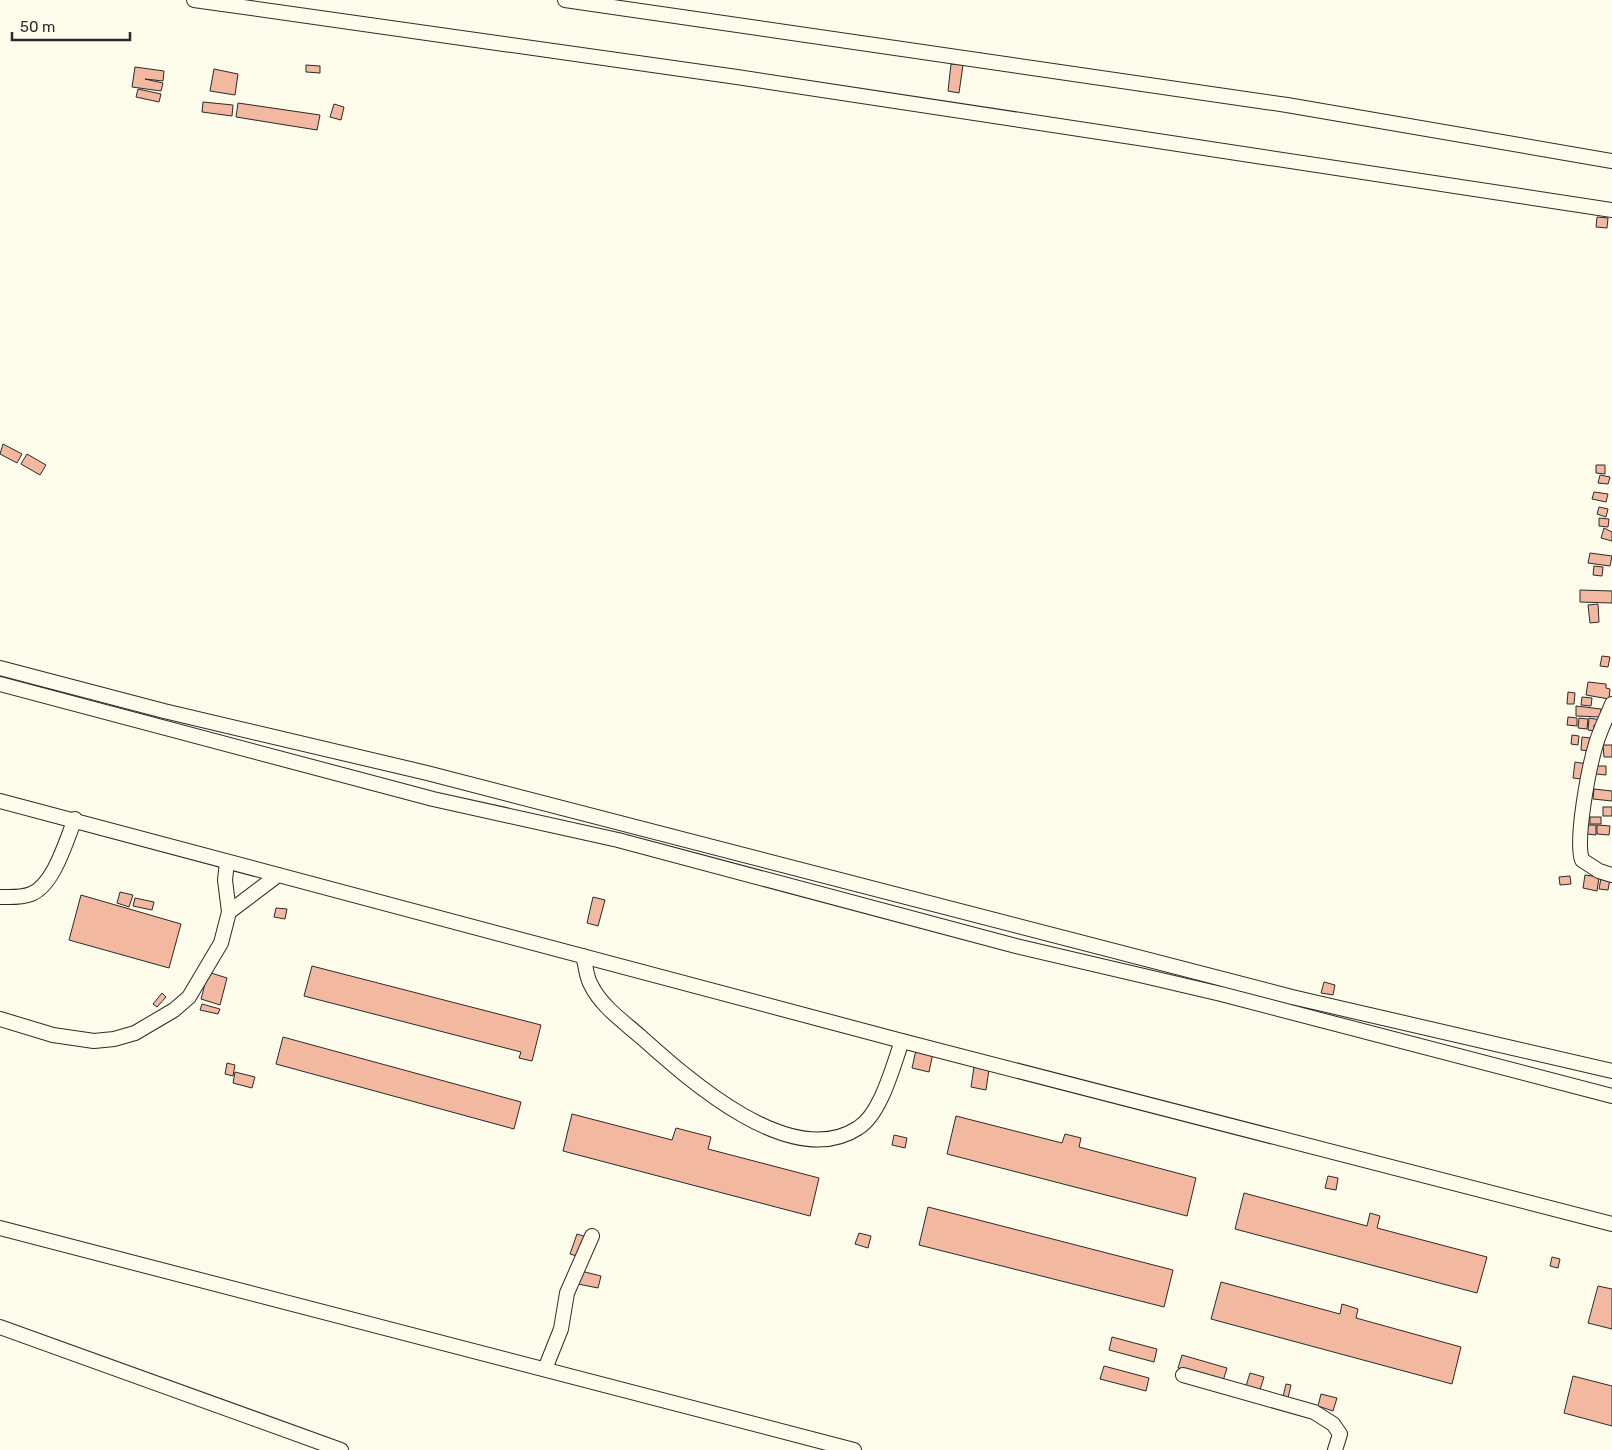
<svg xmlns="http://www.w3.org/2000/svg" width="1612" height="1450" viewBox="0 0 1612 1450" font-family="Rubik,sans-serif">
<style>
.building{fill:#f2b8a0;stroke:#2b2b2b}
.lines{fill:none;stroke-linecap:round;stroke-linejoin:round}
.minor-casing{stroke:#2b2b2b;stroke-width:16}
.minor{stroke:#fdfbea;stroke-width:14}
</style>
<rect width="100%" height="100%" fill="#fdfbea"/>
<g class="building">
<polygon points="951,64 963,65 959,93 948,91"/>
<polygon points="306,65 320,66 320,73 306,72"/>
<polygon points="135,67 164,71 163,81 145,79 163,83 161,91 132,87"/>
<polygon points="214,69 238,74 235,95 210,91"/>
<polygon points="138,89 161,94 159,102 136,97"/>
<polygon points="203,102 233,105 232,116 202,112"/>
<polygon points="238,103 320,115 317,130 236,117"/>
<polygon points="334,104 344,107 341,120 330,117"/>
<polygon points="1597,217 1608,218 1607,228 1596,227"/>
<polygon points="3,444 22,454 17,463 0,454"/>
<polygon points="27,454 46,465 40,475 21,464"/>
<polygon points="1596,465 1605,465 1605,474 1596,473"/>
<polygon points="1600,475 1610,477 1608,484 1598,483"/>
<polygon points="1594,492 1608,494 1606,502 1592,499"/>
<polygon points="1599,507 1608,509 1606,517 1597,514"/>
<polygon points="1599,518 1609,519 1608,527 1599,526"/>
<polygon points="1604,528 1612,532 1612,541 1601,538"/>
<polygon points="1590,553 1612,556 1610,566 1588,563"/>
<polygon points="1594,566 1603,567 1602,576 1593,575"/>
<polygon points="1580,590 1612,591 1612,603 1580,602"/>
<polygon points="1598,604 1599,622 1590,623 1588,605"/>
<polygon points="1602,656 1610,657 1608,667 1600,666"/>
<polygon points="1588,682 1606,684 1606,688 1610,689 1609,699 1586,695"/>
<polygon points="1568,692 1575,693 1574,704 1567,704"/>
<polygon points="1582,697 1592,698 1591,706 1581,705"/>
<polygon points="1576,706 1601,709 1601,717 1576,716"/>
<polygon points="1568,717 1577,718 1577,726 1567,725"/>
<polygon points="1579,718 1588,719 1587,729 1578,728"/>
<polygon points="1589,718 1601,720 1600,726 1594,725 1594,731 1588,730"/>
<polygon points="1572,735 1579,736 1578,745 1571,744"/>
<polygon points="1582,737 1590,738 1589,751 1581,750"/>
<polygon points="1603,745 1612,745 1612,757 1604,757"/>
<polygon points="1575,762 1587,764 1582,779 1573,778"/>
<polygon points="1596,766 1606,766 1606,775 1596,774"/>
<polygon points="1594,789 1612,791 1612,801 1593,799"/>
<rect x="1603" y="807" width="9" height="9"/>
<rect x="1590" y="817" width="11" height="7"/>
<polygon points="1588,825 1596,825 1596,835 1587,834"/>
<polygon points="1597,825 1610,826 1609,835 1597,834"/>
<polygon points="1585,875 1599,877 1597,891 1583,888"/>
<polygon points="1570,876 1571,884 1560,885 1559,877"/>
<polygon points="1601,878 1610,879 1608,890 1599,889"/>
<polygon points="120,892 133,895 129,907 117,903"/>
<polygon points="81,895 181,924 169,968 69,940"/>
<polygon points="593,897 605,900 598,926 587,923"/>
<polygon points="135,898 154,902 152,910 133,906"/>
<polygon points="276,908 287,909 285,919 274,917"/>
<polygon points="312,966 541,1025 532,1061 519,1058 521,1052 304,996"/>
<polygon points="208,972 227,978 220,1005 201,999"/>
<polygon points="1324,982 1335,985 1333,995 1321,993"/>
<polygon points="162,993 166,997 157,1007 153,1004"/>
<polygon points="202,1004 220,1009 218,1014 200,1010"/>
<polygon points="283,1037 521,1102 514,1129 276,1064"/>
<polygon points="916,1050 933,1053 929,1072 912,1068"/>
<polygon points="227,1063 235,1065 233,1076 225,1074"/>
<polygon points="974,1067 989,1069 986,1090 971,1087"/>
<polygon points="235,1072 255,1077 252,1088 233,1083"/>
<polygon points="572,1114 672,1140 676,1128 711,1137 708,1149 819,1178 810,1216 563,1151"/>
<polygon points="956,1116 1062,1143 1065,1134 1081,1138 1079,1147 1196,1178 1187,1216 947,1154"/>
<polygon points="894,1135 907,1138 905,1148 892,1145"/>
<polygon points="1328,1176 1338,1178 1336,1190 1325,1188"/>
<polygon points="1244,1193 1367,1226 1370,1213 1380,1216 1377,1228 1487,1257 1477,1293 1235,1229"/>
<polygon points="928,1207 1173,1270 1164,1307 919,1245"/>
<polygon points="859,1233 871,1236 868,1248 855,1244"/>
<polygon points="577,1234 587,1237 580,1257 570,1254"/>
<polygon points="1552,1257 1560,1259 1558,1268 1550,1266"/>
<polygon points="581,1271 601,1276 598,1288 578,1284"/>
<polygon points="1221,1282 1340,1314 1342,1304 1358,1309 1356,1318 1461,1347 1452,1384 1211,1319"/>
<polygon points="1598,1286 1612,1289 1612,1329 1588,1323"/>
<polygon points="1112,1337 1157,1349 1154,1362 1109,1350"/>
<polygon points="1182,1355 1227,1368 1223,1381 1178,1368"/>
<polygon points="1104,1366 1149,1378 1146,1391 1100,1379"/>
<polygon points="1250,1373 1264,1377 1260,1390 1246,1386"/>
<polygon points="1573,1376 1612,1386 1612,1426 1564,1413"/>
<polygon points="1286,1384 1291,1385 1288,1398 1283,1397"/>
<polygon points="1321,1394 1337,1398 1333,1411 1318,1406"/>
</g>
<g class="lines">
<defs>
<g id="minor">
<polyline points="194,0 737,77 1612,210"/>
<polyline points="565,0 1287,105 1612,161"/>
<polyline points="0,668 164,711 427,773 1292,997 1612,1071"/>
<polyline points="0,684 433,799 618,840 1016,946 1221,994 1612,1096"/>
<path d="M1612,704C1607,717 1600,730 1596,744C1589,767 1575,839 1582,860L1599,871L1612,875"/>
<polyline points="0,801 902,1041 1612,1224"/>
<path d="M0,897C10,897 21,898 31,894C54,885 66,841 75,819"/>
<polyline points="229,912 278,875"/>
<path d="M583,956C586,965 586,977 591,985C601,1006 624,1022 641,1037C688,1079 791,1172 858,1128C881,1114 893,1066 902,1041"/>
<polyline points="0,1019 53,1035 94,1041 114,1039 135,1033 174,1010 189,997 221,943 229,912 225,880 227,862"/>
<polyline points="0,1228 854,1450"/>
<polyline points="0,1327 341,1450"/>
<polyline points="545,1369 561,1329 567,1293 592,1236"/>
<polyline points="1183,1375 1314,1412 1333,1424 1340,1434 1335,1450"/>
</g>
</defs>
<use href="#minor" class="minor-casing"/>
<use href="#minor" class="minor"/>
</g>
<path d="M12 32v8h118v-8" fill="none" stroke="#2b2b2b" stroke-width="2.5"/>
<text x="20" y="32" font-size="15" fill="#2b2b2b" stroke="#fdfbea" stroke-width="4" paint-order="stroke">50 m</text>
</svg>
